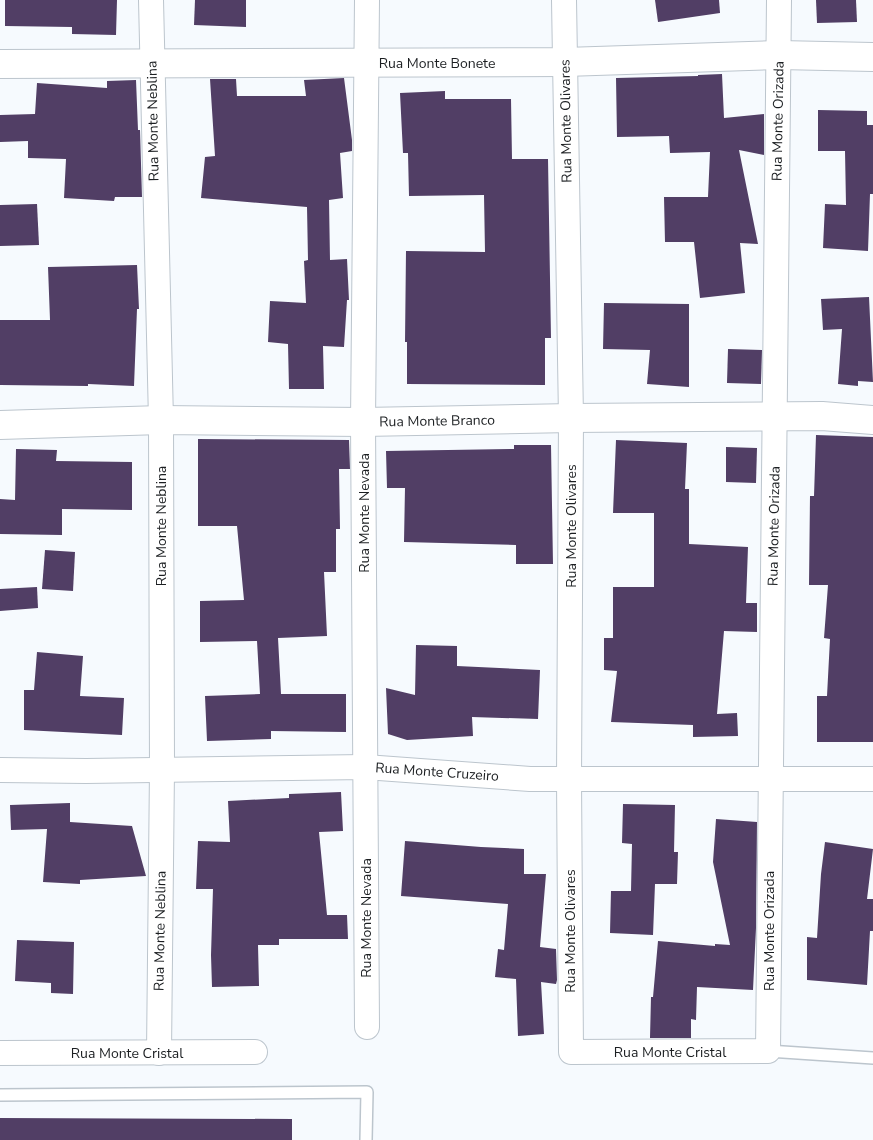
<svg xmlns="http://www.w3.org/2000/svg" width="873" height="1140" viewBox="0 0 873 1140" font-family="'Nunito Sans',sans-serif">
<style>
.building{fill:#513e65}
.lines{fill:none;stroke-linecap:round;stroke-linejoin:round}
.lane-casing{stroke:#bcc5cd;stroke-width:14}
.street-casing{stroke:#bcc5cd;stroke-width:26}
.secondary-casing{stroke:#bcc5cd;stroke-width:30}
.lane{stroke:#fff;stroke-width:11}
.street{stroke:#fff;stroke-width:24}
.secondary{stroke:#fff;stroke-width:28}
.labels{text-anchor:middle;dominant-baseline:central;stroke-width:5;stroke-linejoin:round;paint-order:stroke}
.street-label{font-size:14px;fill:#1c1f22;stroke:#fff}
</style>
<rect width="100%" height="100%" fill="#f6fafe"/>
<g class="building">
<polygon points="5,0 117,0 116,35 72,34 72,27 5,26"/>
<polygon points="195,0 246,0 246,27 194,25"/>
<polygon points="655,0 719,0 720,13 658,22"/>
<polygon points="816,0 856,0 857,22 817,23"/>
<polygon points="722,74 724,118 764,114 764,155 739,150 758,244 740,243 745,293 700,298 694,242 665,242 664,197 708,197 710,152 670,153 669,136 617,137 616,78 698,76 698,75"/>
<polygon points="344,78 352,140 352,151 340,153 343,198 329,200 330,260 347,259 349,300 347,300 344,347 323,346 324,389 289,389 288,344 268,342 270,301 306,303 304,261 308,260 307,207 201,198 205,157 215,156 210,79 236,79 237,96 306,96 304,80"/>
<polygon points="136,80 138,130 140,130 142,197 115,197 114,201 64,198 66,159 28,158 28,141 0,142 0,115 35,114 37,83 107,88 107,81"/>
<polygon points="445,91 445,99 511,99 512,159 548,159 551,338 545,338 545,385 407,384 407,342 405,342 406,251 485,252 484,195 409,196 408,153 403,153 400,93"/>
<polygon points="818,110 867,111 867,125 873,125 873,194 870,194 868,251 823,248 825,204 846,205 845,151 818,151"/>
<polygon points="37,204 39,245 0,246 0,205"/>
<polygon points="137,265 139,309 137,309 134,386 88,384 88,386 0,385 0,320 50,320 48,267"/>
<polygon points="869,297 873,382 858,381 858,386 838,384 842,329 823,330 821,299"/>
<polygon points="604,303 689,304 689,387 647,384 650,350 603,349"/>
<polygon points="728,349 762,350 761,384 727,383"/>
<polygon points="816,435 873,437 873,742 817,742 817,696 827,696 830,639 824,638 828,585 809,585 810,496 814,496"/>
<polygon points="198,439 349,440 350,469 339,469 340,529 336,529 336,572 324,572 327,636 278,638 281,694 346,694 346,732 271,731 271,739 207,741 205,696 260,694 257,641 200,642 200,601 244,600 237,526 198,526"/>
<polygon points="616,440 687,443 685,489 689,489 689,544 748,547 746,603 757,603 757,632 724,631 717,714 737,713 738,736 693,737 693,725 611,722 617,671 604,670 604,638 613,638 613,587 654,587 654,513 613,513"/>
<polygon points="514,445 551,445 553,564 516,564 516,545 404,542 405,488 387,488 386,451 514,449"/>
<polygon points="726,447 757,448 756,483 726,482"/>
<polygon points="16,449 57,450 56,461 132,462 132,510 62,509 62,535 0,534 0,499 15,500"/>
<polygon points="45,550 75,552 73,591 42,589"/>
<polygon points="37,587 38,608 0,611 0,589"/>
<polygon points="416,645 457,646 457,666 540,670 538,719 472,717 473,736 407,740 388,734 386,688 415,695"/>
<polygon points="37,652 83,656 80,696 124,698 122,735 24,730 24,690 34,690"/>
<polygon points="341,792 343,831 319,832 327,915 347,915 348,939 279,939 279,945 258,945 259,986 212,987 211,955 213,889 196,889 198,841 230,842 228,801 289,798 289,794"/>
<polygon points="70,803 70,822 132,826 146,876 80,880 80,884 43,882 47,829 11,830 10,805"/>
<polygon points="623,804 675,805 674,852 678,852 677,884 655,884 653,935 610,933 611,891 631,891 632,844 622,843"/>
<polygon points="716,819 757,822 756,928 753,990 697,987 696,1020 691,1019 691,1038 650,1038 651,997 653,997 658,941 715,946 715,944 730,945 713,862"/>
<polygon points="405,841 481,847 524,849 524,874 546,874 540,947 556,949 557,980 556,984 541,982 544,1034 518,1036 516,979 495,977 498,949 504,950 508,904 401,896"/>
<polygon points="825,842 873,849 867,899 873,899 873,931 870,931 867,985 807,980 807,937 817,938 821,874"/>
<polygon points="17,940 74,942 73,994 51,993 51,983 15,981"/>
<polygon points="0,1118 292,1119 292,1140 0,1140"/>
</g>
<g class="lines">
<defs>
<g id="lane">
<polyline points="768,1051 873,1058"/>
<polyline points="0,1095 367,1092 366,1140"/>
</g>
<g id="street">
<polyline points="151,0 161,420 162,769 159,1053"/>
<polyline points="367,0 363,422 367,1027"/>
<polyline points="564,0 571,418 569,779 571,1052 768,1051 779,0"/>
<polyline points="0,770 86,771 365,767 530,779 873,779"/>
<polyline points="0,1053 255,1052"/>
</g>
<g id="secondary">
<polyline points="0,64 565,62 779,55 873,57"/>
<polyline points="0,425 161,420 363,422 571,418 822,416 873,420"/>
</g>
</defs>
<use href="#lane" class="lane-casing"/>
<use href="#street" class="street-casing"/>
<use href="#secondary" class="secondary-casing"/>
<use href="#lane" class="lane"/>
<use href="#street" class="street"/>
<use href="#secondary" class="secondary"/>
</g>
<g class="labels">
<g class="street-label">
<text x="437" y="63">Rua Monte Bonete</text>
<text transform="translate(153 121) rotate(-91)">Rua Monte Neblina</text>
<text transform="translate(566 121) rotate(-91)">Rua Monte Olivares</text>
<text transform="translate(778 121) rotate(-89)">Rua Monte Orizada</text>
<text transform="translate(437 421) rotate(-1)">Rua Monte Branco</text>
<text transform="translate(364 513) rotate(-90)">Rua Monte Nevada</text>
<text transform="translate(161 526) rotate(-90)">Rua Monte Neblina</text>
<text transform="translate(571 526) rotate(-90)">Rua Monte Olivares</text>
<text transform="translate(774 526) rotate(-89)">Rua Monte Orizada</text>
<text transform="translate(437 772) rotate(4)">Rua Monte Cruzeiro</text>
<text transform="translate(366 918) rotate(-90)">Rua Monte Nevada</text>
<text transform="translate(160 931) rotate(-89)">Rua Monte Neblina</text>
<text transform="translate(570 931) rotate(-90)">Rua Monte Olivares</text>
<text transform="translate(769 931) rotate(-90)">Rua Monte Orizada</text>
<text x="670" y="1052">Rua Monte Cristal</text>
<text x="127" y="1053">Rua Monte Cristal</text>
</g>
</g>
</svg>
